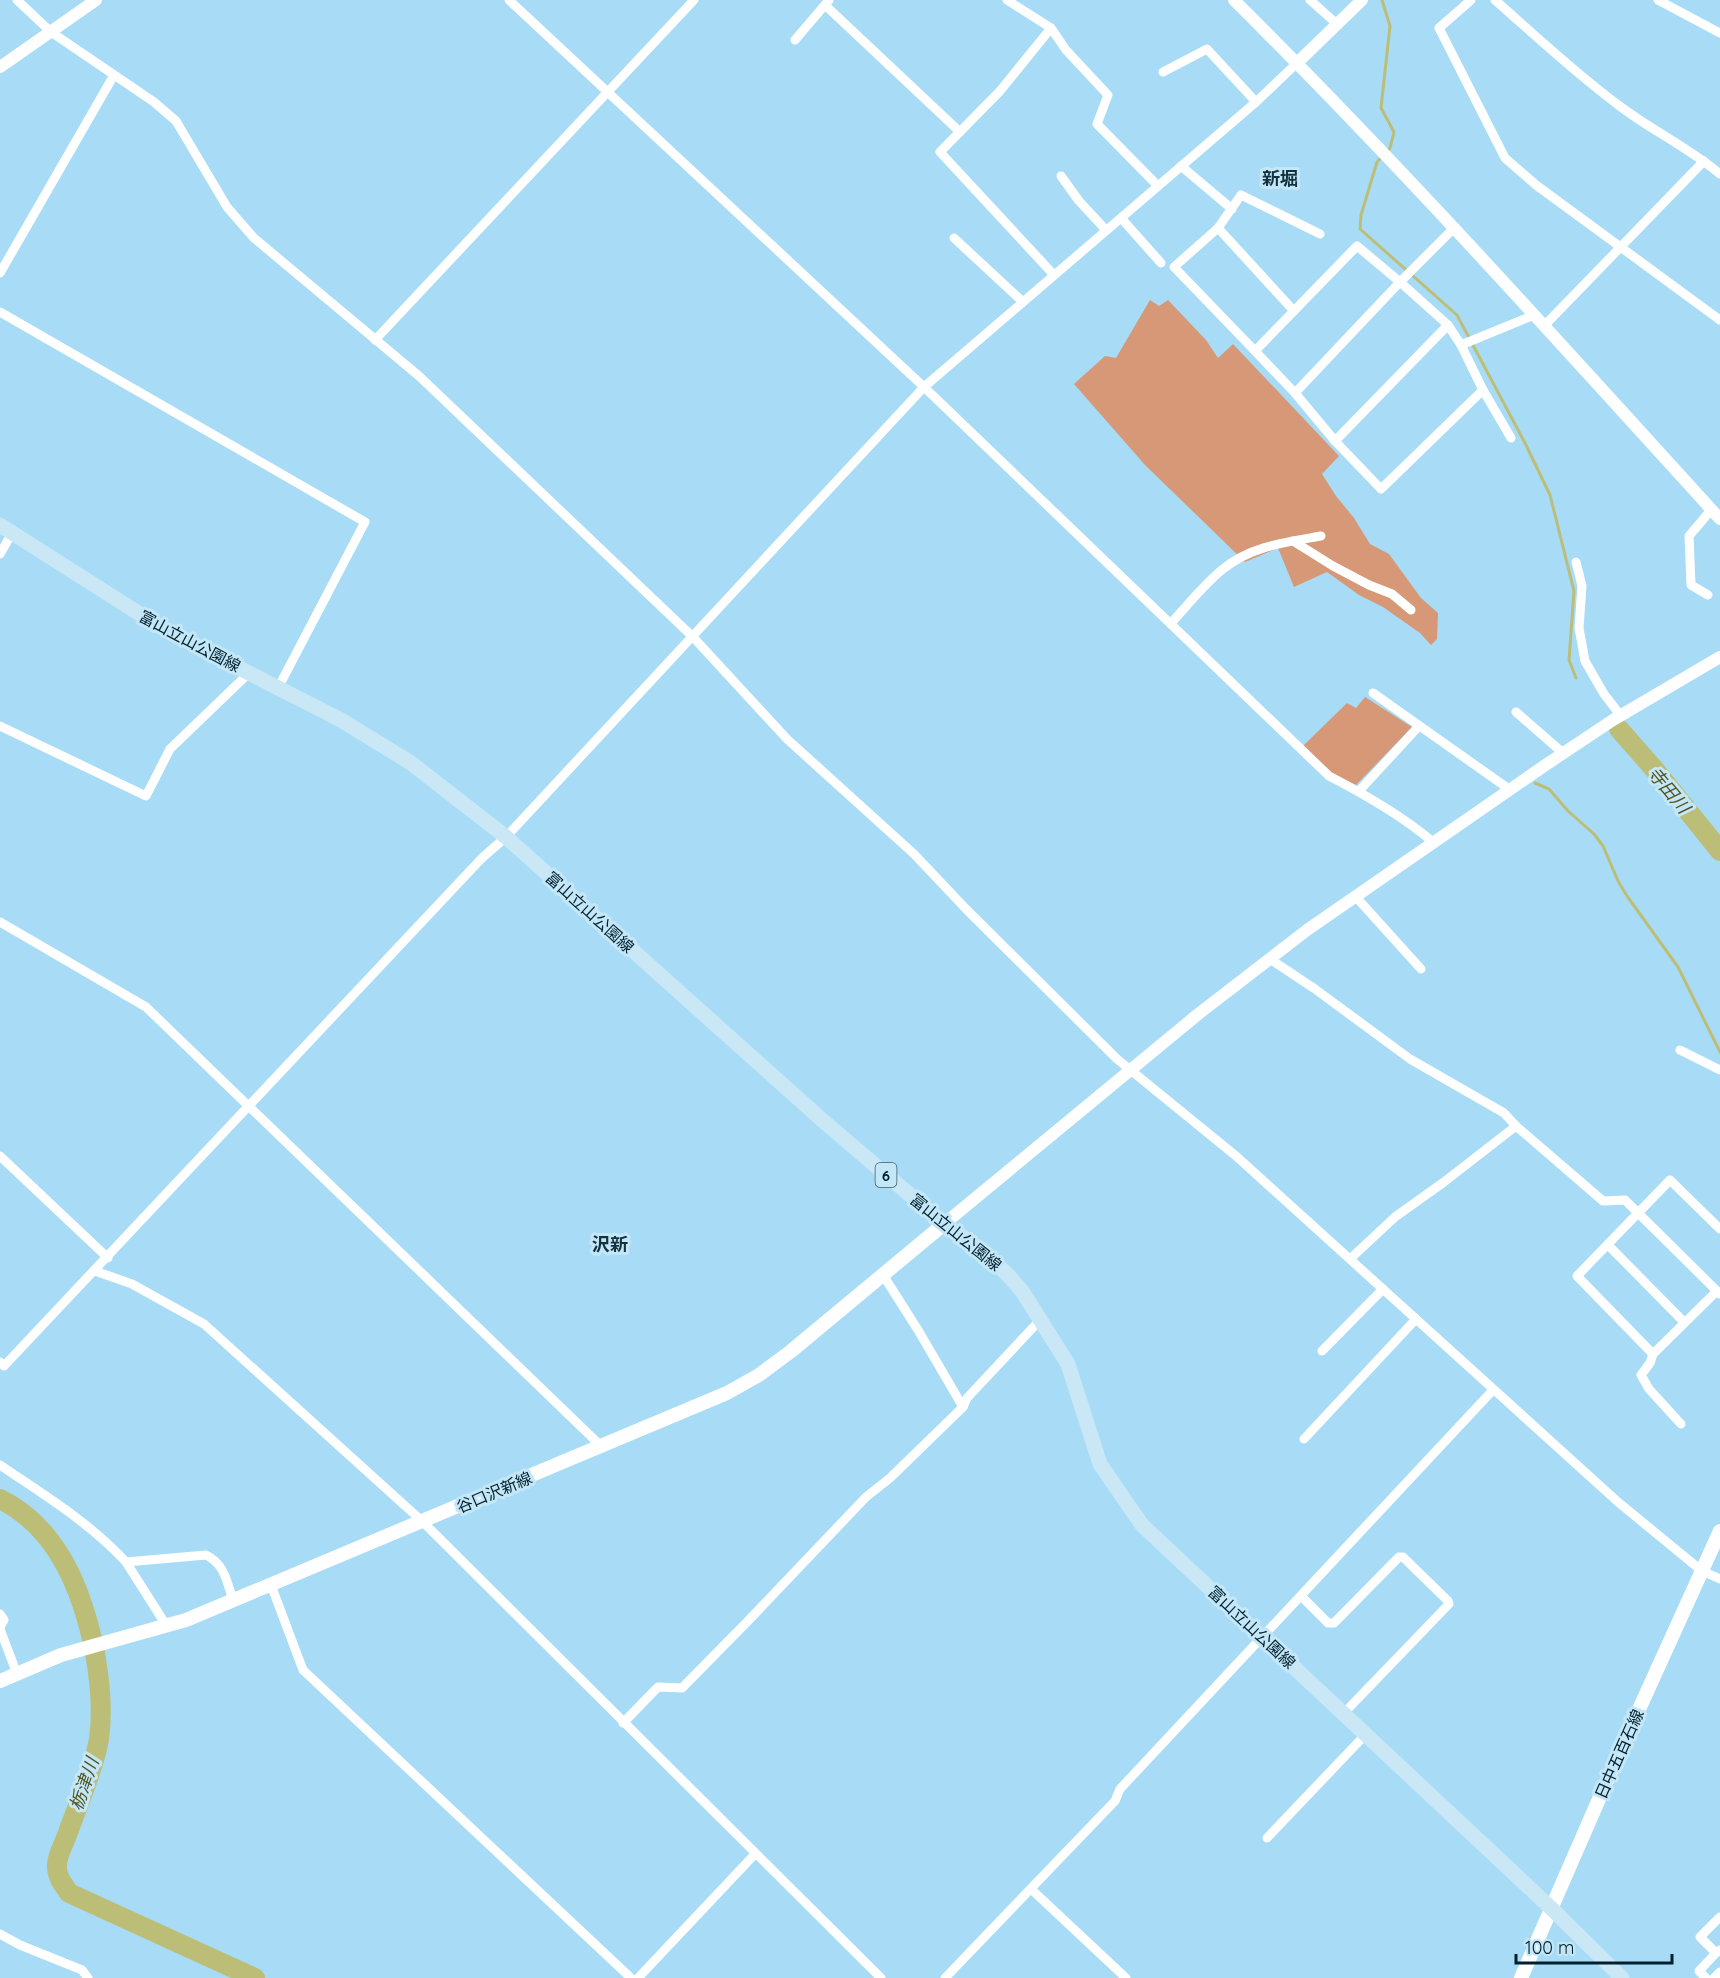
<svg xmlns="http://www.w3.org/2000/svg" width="1720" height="1978" viewBox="0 0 1720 1978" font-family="Quicksand,'Noto Sans JP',sans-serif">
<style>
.green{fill:#d69876}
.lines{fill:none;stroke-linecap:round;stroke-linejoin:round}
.stream{stroke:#bcbe77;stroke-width:3}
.river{stroke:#bcbe77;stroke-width:20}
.minor{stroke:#fff;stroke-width:9}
.tertiary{stroke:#fff;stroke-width:12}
.secondary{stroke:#fff;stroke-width:14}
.primary{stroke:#c9e7f5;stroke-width:15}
.labels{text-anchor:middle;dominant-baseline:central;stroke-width:6;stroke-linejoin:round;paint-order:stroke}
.shield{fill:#c4e7f8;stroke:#3c5b69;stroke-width:1.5}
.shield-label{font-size:15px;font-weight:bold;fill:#011f2c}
.street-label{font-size:16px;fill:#011f2c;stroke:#c4e7f8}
.neighbourhood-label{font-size:18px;font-weight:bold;fill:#13323f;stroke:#c4e7f8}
.water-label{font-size:18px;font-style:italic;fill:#53531e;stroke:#c4e7f8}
</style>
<rect width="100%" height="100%" fill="#a8dcf6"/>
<g class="green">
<polygon points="1150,300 1159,306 1168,300 1206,340 1218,358 1233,344 1339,456 1322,474 1336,496 1354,518 1370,544 1389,554 1421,598 1438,613 1437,639 1431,645 1420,633 1383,607 1359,595 1327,572 1294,587 1278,548 1245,562 1145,465 1074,384 1105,356 1116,358"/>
<polygon points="1365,697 1412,727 1356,785 1331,774 1303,746 1347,703 1356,708"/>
</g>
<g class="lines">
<g class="stream">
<polyline points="1382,0 1390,26 1381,108 1394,132 1390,148 1386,153"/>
<polyline points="1381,158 1377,162 1361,215 1360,229 1457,315 1525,443 1550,495 1574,591 1569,660 1576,678"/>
<polyline points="1535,783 1549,789 1568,811 1594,834 1603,846 1618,881 1627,896 1678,967 1720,1052"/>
</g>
<g class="river">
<polyline points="1619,729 1655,770 1720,851"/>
<path d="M0,1499C59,1528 83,1593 95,1653C100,1681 103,1710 99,1739C94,1768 77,1807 67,1835C64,1844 57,1855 57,1865C56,1876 63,1884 69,1893L255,1978"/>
</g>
<g class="minor">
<polyline points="17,0 51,32 154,102 176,121 227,207 254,238 419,376 693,637 787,739 914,854 967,910 1117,1059 1236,1156 1618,1502 1702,1571 1720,1579"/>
<path d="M509,0L924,387L1329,776C1366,795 1401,815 1433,842"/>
<polyline points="1007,0 1051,28"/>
<polyline points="1310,0 1337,24"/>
<polyline points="1471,0 1439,28 1505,158 1536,185 1720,320"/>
<path d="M1495,0C1536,36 1576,74 1621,107C1653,131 1689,148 1720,174"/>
<polyline points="1658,0 1720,33"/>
<polyline points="825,5 960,132"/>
<polyline points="795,40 829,0"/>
<polyline points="1163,72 1207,49 1256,102"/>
<polyline points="1181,166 1232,209"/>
<polyline points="1061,176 1079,201 1106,230"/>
<polyline points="1121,218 1161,263"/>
<polyline points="1218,228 1241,195 1320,234"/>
<polyline points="954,238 1023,302"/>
<polygon points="1357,246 1400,282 1295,393 1255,351"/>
<polyline points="0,273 114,75"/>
<polyline points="1054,275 940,152 1000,91 1051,28 1066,50 1108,95 1097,124 1158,186"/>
<polyline points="0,312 365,522 278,688"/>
<polyline points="1448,325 1400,282 1453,229"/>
<polyline points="1544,326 1704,161"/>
<polyline points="375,340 694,0"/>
<polyline points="1461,345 1483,390 1381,489 1335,441 1448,325 1461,345 1534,315"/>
<polyline points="1255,351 1174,267 1218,228 1294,311"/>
<polyline points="1483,390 1511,438"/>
<polyline points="1295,393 1335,441"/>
<polyline points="1293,541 1333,566 1369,585 1392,594 1411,610"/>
<polyline points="0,554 12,533"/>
<polyline points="1576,562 1582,586 1579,628 1585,661 1604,694 1621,716"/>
<polyline points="1708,595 1691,585 1689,536 1711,510"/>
<path d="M1171,623C1188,605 1204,584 1223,569C1251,546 1287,542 1321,536"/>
<polyline points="1373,693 1509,789"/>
<polyline points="1516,712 1563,753"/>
<polyline points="0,726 146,796 170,749 249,673"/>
<polyline points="1359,791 1419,726"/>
<polyline points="1356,897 1421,969"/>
<polyline points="0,922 146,1007 601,1446"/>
<polyline points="1270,959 1315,989 1410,1059 1504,1113 1516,1126 1603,1201 1625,1200 1720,1294"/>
<polyline points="1680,1050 1720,1070"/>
<polyline points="0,1156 108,1258"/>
<polyline points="1608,1245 1684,1322"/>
<polyline points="1350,1259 1395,1217 1444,1182 1516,1126"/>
<polyline points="95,1271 132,1284 204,1324 235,1352 423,1522 881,1978"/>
<polyline points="883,1275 918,1330 963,1407"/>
<polyline points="1322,1351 1383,1289"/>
<polyline points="1653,1354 1577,1276 1670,1180 1720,1229"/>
<polyline points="0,1362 4,1366 482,858 506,837 924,387 1256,102 1297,63"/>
<polyline points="1681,1424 1649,1389 1641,1375 1650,1363 1653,1354 1717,1291"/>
<polyline points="1304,1439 1416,1319"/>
<path d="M0,1465C44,1495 89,1522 126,1562"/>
<polyline points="271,1585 303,1670 631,1978"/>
<polyline points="1301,1596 1328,1623 1334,1623 1399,1557 1403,1557 1448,1601 1449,1604 1344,1713"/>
<polyline points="0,1614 4,1620 0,1627"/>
<path d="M166,1625L126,1562L206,1555C225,1564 227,1583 233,1600"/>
<polyline points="0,1629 17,1674"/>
<polyline points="623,1723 658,1687 682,1688 747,1622 866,1497 890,1478 963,1407 967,1398 1041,1319"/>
<polyline points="1267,1838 1366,1734"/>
<polyline points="1031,1889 1126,1978"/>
<polyline points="1720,1917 1700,1937 1716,1953 1720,1950"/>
<polyline points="0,1934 20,1945 82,1970 88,1978"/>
<polyline points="638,1978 755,1854"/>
<polyline points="945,1978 1115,1801 1120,1789 1493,1390"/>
<polyline points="1706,1978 1699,1971 1716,1953"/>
<polyline points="1714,1978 1720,1972"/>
</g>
<g class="tertiary">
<path d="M1234,0C1402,167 1561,344 1720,519"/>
<polyline points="1297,63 1362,0"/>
<polyline points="0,67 96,0"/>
<polyline points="944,1224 1197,1015 1307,930 1544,766 1613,720 1720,657"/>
</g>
<g class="secondary">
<polyline points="0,1681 61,1655 186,1620 727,1393 759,1375 790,1352 944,1224"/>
<polyline points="1521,1978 1616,1760 1720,1531"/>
</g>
<polyline class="primary" points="0,525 154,623 198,647 341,720 411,763 506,837 821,1119 944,1224 981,1250 1007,1274 1022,1291 1068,1364 1100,1464 1142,1525 1552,1909 1622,1978"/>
</g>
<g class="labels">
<rect class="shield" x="875.5" y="1163" width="21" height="24" rx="4.5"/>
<g class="shield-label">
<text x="886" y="1175">6</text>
</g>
<g class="street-label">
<text transform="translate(190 641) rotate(28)">富山立山公園線</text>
<text transform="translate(590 912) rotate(42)">富山立山公園線</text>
<text transform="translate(956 1232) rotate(39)">富山立山公園線</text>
<text transform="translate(494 1492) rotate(-23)">谷口沢新線</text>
<text transform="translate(1252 1627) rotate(43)">富山立山公園線</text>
<text transform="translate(1619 1754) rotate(-66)">日中五百石線</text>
</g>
<g class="neighbourhood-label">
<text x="1280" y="178">新堀</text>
<text x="610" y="1244">沢新</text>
</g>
<g class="water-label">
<text transform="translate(1669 790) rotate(50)">寺田川</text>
<text transform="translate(84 1784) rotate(-71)">栃津川</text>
</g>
</g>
<path d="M1516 1954v9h156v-9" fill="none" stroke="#011f2c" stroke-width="3"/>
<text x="1525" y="1954" font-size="18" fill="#011f2c" stroke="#c4e7f8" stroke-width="4.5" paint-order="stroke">100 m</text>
</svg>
